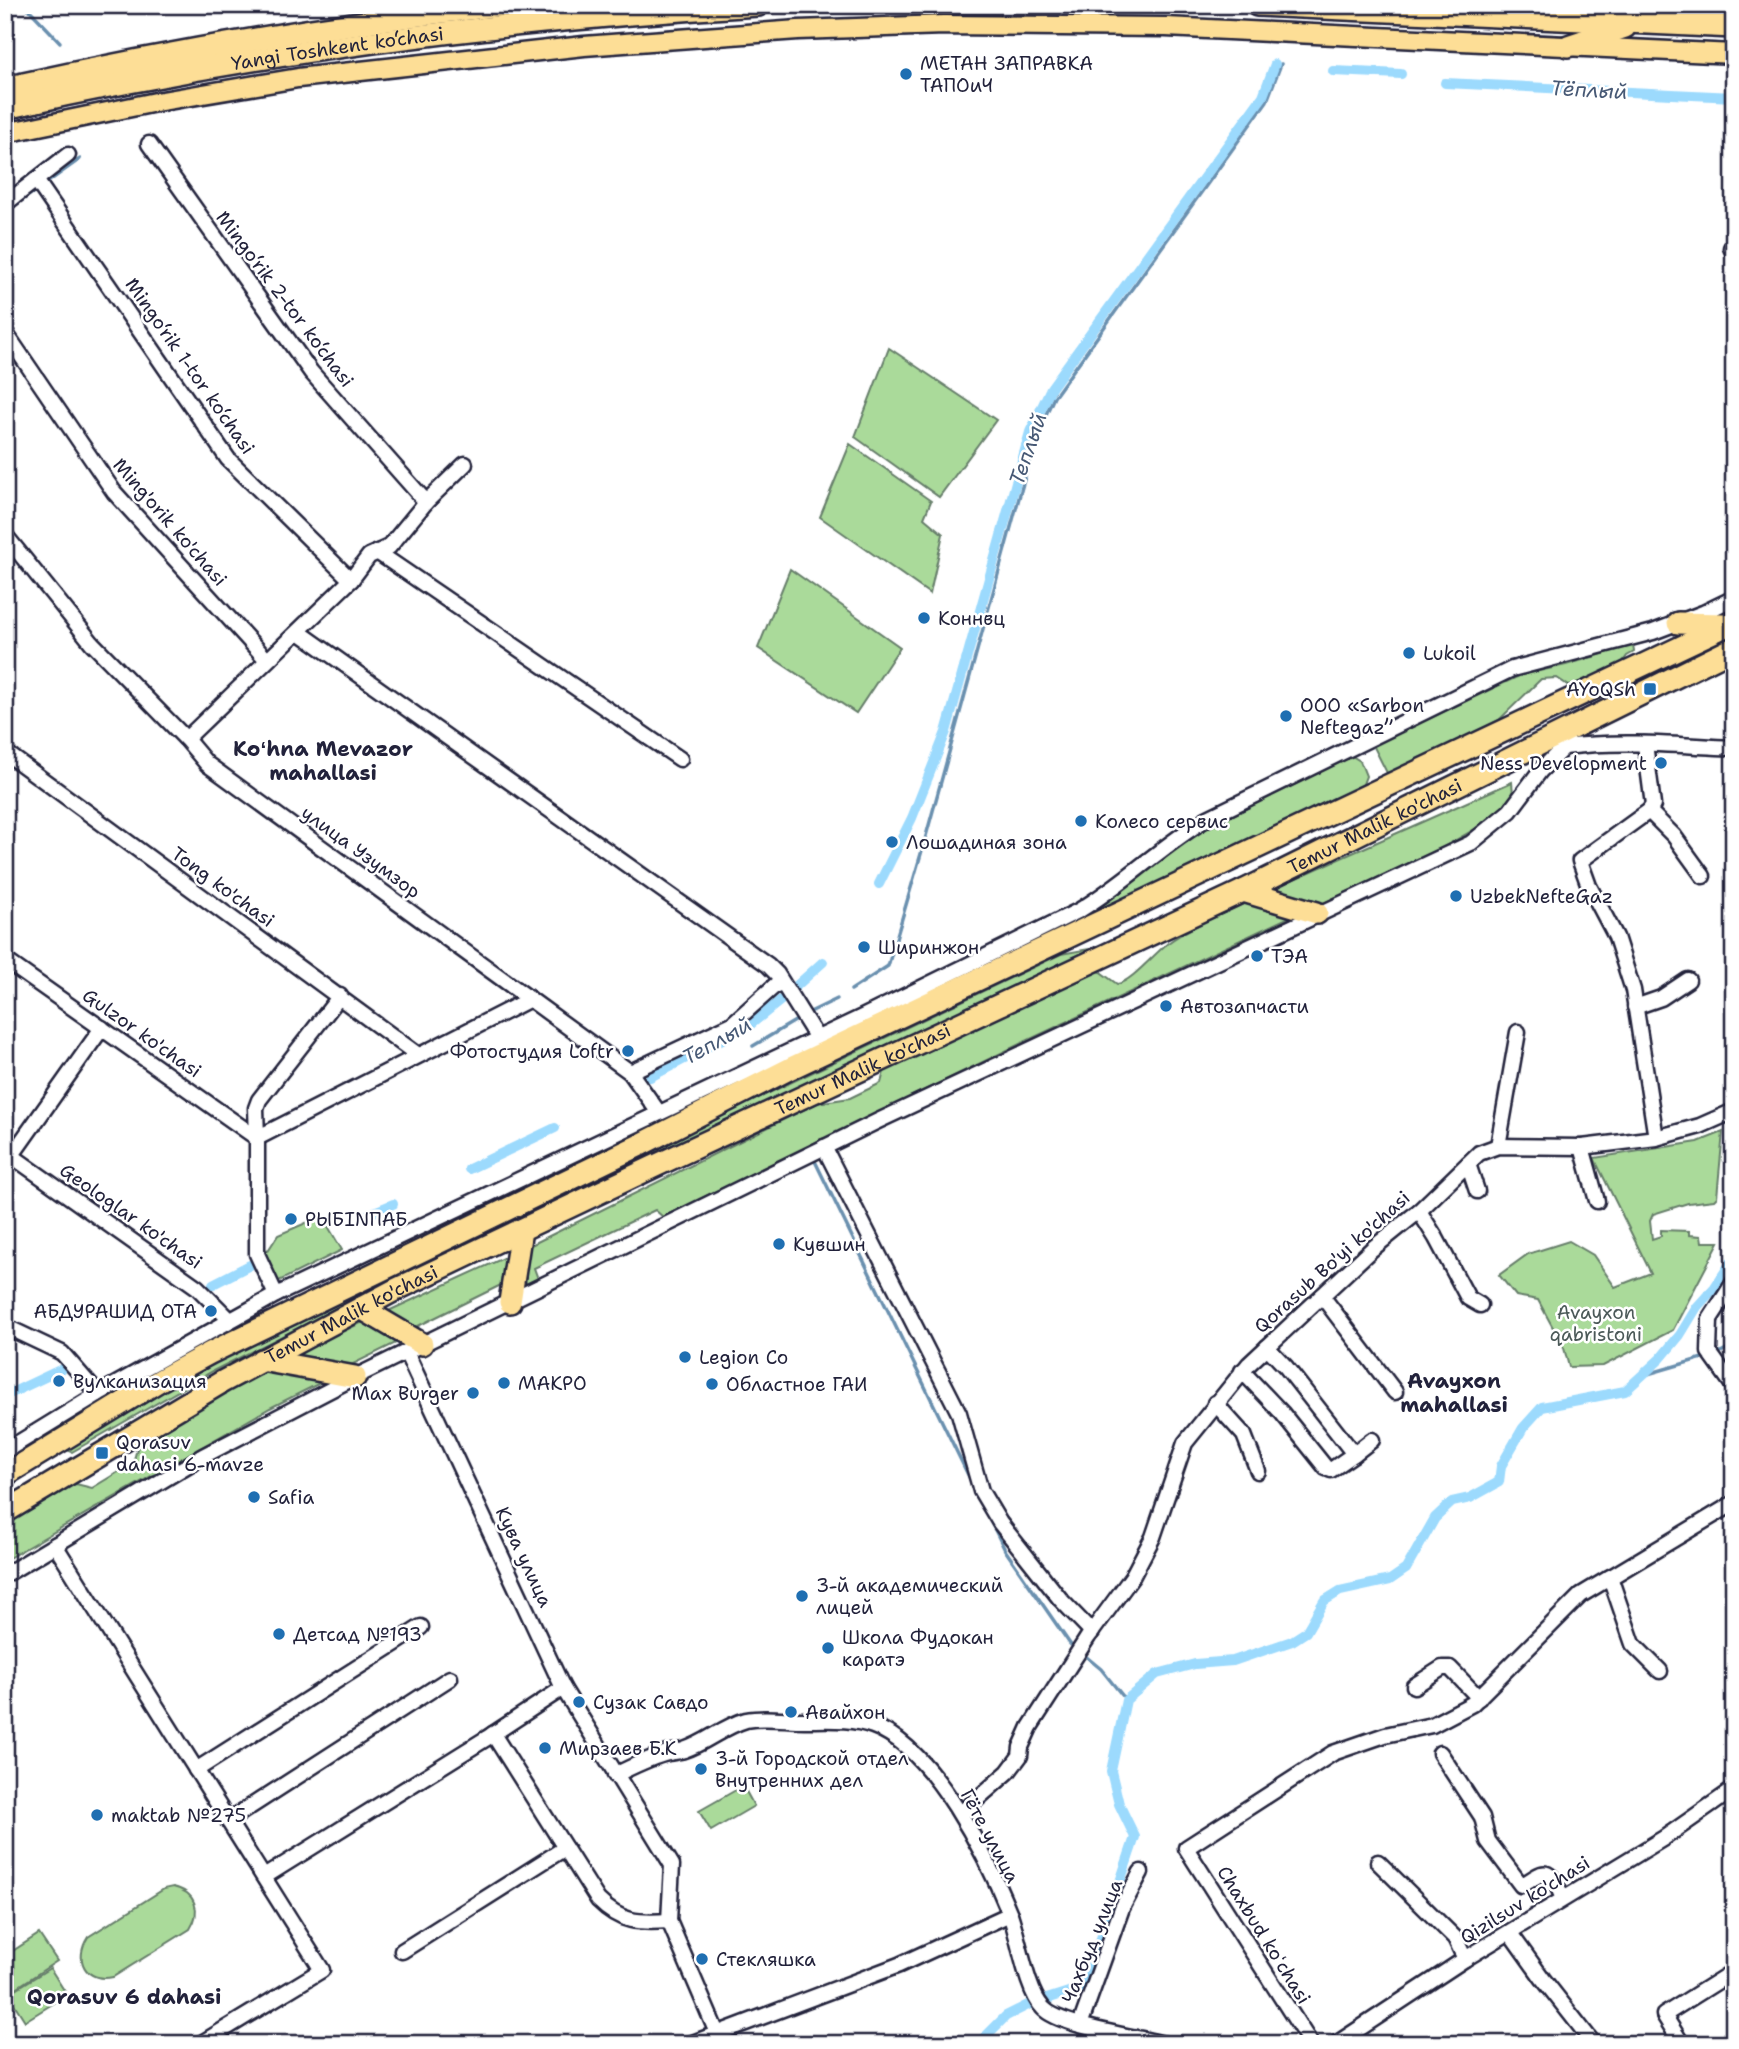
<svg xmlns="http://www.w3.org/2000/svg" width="1739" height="2049" viewBox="0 0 1739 2049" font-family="'Shantell Sans',sans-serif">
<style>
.green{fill:#aada9a;stroke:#667e6a;stroke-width:2}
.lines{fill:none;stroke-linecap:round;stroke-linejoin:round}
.stream{stroke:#6b90af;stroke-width:3.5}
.canal{stroke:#9cdafd;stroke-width:10}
.minor-casing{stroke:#22223b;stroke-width:19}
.major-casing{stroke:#22223b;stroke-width:23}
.highway-casing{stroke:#22223b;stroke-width:26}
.minor{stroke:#fff;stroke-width:14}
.major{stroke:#fdde96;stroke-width:18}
.highway{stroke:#fdde96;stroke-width:21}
.poi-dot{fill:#1f6fb2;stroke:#fff;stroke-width:2.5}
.labels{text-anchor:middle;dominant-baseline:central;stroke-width:5;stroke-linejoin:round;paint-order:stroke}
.street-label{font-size:19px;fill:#22223b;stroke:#fff}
.poi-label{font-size:19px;fill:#22223b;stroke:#fff;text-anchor:start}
.park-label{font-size:19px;fill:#4b5958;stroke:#fff}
.water-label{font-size:21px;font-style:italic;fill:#475975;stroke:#fff}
.neighbourhood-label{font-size:21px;font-weight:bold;fill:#22223b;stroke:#fff}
</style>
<rect width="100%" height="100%" fill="#fff"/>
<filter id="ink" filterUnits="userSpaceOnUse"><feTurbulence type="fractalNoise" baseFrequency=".0143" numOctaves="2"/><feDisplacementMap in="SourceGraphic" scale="14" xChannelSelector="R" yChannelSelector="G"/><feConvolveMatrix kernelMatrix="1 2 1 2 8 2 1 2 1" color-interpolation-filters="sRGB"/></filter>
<g filter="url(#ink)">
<g class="green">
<polygon points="889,348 996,420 939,497 855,437"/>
<polygon points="850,444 931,501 924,518 943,534 930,594 820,517"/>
<polygon points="790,569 900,647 856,713 758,648"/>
<polygon points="1633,645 1634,652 1627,656 1621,664 1572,688 1557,678 1541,679 1499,720 1388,775 1373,745 1521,675 1566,665"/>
<polygon points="1352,756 1360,761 1366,776 1361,789 967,977 957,974 1090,911 1195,834"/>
<polygon points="1512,782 1513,794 1494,818 1440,849 1313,908 1267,891"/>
<path d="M1247,902L1298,913L1022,1043L663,1217L655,1210L534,1268L538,1279L526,1284L522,1267L523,1249L817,1103L850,1098L881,1083L885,1068L1095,968L1117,984C1131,982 1154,954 1168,943C1191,926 1221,915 1247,902Z"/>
<polygon points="1089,949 1091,951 385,1284 213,1371 72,1452 67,1450 208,1365 384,1276 1061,954"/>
<polygon points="1723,1132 1717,1197 1714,1200 1688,1203 1653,1214 1650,1221 1652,1239 1661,1236 1661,1230 1689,1231 1689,1235 1701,1236 1702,1242 1719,1242 1673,1330 1603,1366 1569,1367 1564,1348 1538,1300 1516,1296 1499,1275 1528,1254 1569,1241 1593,1255 1615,1287 1651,1273 1594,1158 1698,1142"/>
<polygon points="322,1216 342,1250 275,1283 262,1252 269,1249 278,1235"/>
<polygon points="510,1255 509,1281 410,1330 384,1313"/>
<polygon points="367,1320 404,1339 343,1369 289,1357"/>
<polygon points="273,1366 330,1378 270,1408 5,1560 5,1523 66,1485 76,1484 92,1488 133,1463 140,1438"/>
<polygon points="743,1786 754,1806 711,1831 699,1811"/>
<path d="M173,1887C195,1892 202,1910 190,1929L113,1977C86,1983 73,1960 88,1937L164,1889Z"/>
<polygon points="39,1934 57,1961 7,1994 5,1956"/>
<polygon points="50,1968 67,1995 25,2021 8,1994"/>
</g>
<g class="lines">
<g class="stream">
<polyline points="25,5 60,42"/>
<polyline points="45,184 80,159"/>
<polyline points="5,212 38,189"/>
<polyline points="851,990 888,966 923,847 1036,436 1054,397 1267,101 1281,64"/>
<polyline points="808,1013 837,999"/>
<polyline points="753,1046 795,1021"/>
<polyline points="814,1159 971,1481"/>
<polyline points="1717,1354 1734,1345"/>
<polyline points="1641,1376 1706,1357"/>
<polyline points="990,1520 1005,1550 1070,1644 1077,1650"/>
<polyline points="1083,1654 1101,1669 1126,1700"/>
</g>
<g class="canal">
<polyline points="1333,71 1401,74"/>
<polyline points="1445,83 1734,97"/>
<polyline points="879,884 912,818 946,732 1030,432 1051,388 1263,96 1275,64"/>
<polyline points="794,988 823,962"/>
<polyline points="650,1077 751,1024 781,1000"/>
<polyline points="469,1169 555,1128"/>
<polyline points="367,1215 393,1204"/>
<polyline points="213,1284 250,1265"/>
<polyline points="7,1395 62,1369"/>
<polyline points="978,2044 1006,2016 1028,2005 1078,1989 1089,1974 1135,1837 1119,1804 1111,1771 1126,1700 1157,1674 1195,1664 1233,1661 1292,1641 1306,1632 1324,1601 1340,1591 1390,1580 1406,1569 1435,1518 1452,1502 1470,1498 1499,1482 1501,1466 1523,1428 1542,1407 1625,1391 1660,1359 1680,1335 1697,1307 1715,1287 1734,1258"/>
</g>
<defs>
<g id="minor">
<polyline points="149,144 311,372 426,502"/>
<polyline points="36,180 228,459 351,580"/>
<polyline points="5,204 68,155"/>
<polyline points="1731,248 1734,250"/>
<polyline points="5,332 114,492 267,660"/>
<polyline points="5,535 92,643 186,739 207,764 630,1072 659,1113"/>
<polyline points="377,552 680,759"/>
<polyline points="299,632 768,965 777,974 817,1038"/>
<polyline points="186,739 351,580 369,556 389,547 426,502 465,464"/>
<path d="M1561,741L1564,747C1620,740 1677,745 1734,748"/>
<polyline points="1645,744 1653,805 1649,811 1580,861 1589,886 1616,937 1633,990 1656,1138"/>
<polyline points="5,752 418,1055"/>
<polyline points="1649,811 1674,836 1703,876"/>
<polyline points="5,960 257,1138 257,1254 276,1295"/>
<polyline points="340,996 259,1100 256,1108 257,1138 530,999"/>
<polyline points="1635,1007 1661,998 1688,980"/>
<polyline points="630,1072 732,1024 780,981"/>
<polyline points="1498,1146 1518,1032"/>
<polyline points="824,1147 959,1413 981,1491 1000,1523 1061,1600 1092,1632"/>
<polyline points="1582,1147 1597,1201"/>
<polyline points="5,1151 197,1287 229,1319"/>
<polyline points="12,1155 102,1028"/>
<polyline points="1468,1164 1477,1191"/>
<polyline points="1419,1211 1436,1238 1468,1298 1480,1305"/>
<polyline points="1734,1282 1710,1319 1709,1352 1734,1387"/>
<polyline points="1322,1296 1395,1392"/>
<polyline points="5,1326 62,1353 98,1394"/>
<polyline points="1267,1347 1286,1367 1354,1454 1372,1440"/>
<polyline points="406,1352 563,1688 672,1865 669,1921 717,2033"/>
<polyline points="1242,1371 1282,1413 1326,1468 1331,1470 1354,1454"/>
<polyline points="1215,1403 1244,1435 1258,1471"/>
<path d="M5,1451L98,1394L276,1295L862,1017L1080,910C1125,883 1162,845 1208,818L1512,669L1653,632L1703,613L1734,598"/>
<polyline points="55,1545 322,1970 200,2044"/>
<polyline points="5,1575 203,1456 355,1377 878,1121 1471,843 1510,811 1540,771 1564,747"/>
<polyline points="1610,1577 1633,1644 1660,1671"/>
<polyline points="1414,1686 1442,1668 1450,1668 1479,1698"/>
<path d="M493,1734L598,1900C621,1923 638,1923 669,1921"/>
<path d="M1440,1753L1482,1817L1488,1841L1521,1885C1528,1883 1531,1879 1537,1876C1552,1867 1557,1887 1563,1898"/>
<polyline points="196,1770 421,1627"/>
<path d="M615,1775C631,1767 647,1759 664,1754C670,1752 678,1752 684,1750C706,1743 724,1726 746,1720C764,1716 786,1720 804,1720C827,1720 851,1718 873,1726C933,1747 987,1857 1010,1914C1019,1938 1026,1990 1043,2008C1059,2026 1138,2037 1164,2044"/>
<polyline points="961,1813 1008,1772 1020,1756 1021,1747 1030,1727 1088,1637 1132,1577 1153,1537 1185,1443 1249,1364 1372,1249 1419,1211 1479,1153 1498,1146 1582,1147 1656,1138 1700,1126 1734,1111"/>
<polyline points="228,1821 450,1678"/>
<polyline points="1378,1862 1455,1938 1465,1959"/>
<polyline points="264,1877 487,1738 563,1688"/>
<polyline points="1510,1933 1543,1979 1594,2044"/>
<polyline points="402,1951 565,1848"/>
<polyline points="1080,2025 1122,1908 1141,1872"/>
<polyline points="690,2044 899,1965 1010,1914"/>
<polyline points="1311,2044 1186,1848 1333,1753 1385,1735 1432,1725 1472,1704 1581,1595 1734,1503"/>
<polyline points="1336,2044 1465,1959 1664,1838 1734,1789"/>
<polyline points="1682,2044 1664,2015 1734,1971"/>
</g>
<polyline id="major" points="5,133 156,102 298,78 584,46 798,30 944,25 1166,27 1734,54"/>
<g id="highway">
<polyline points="1257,5 1734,27"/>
<polyline points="1667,5 1734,8"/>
<polyline points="1568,46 1625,27"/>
<path d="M5,88C170,51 336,23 503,5"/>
<path id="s1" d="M5,108C252,52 505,20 758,5"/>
<polyline points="1678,623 1724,624"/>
<polyline points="1243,891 1317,913"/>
<polyline points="510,1302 521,1230"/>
<polyline points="361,1308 422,1344"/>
<polyline points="261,1360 355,1377"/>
<polyline points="5,1475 162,1379 210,1353 640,1145 791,1068 1734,622"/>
<path id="s2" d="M5,1512L222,1382L395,1290L651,1168L1243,891L1734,648"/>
</g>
</defs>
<use href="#minor" class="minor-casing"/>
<use href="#major" class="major-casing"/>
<use href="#highway" class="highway-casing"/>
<use href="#minor" class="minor"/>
<use href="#major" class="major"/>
<use href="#highway" class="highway"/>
</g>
</g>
<g class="poi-dot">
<circle cx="906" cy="74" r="7"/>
<circle cx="924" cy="618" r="7"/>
<circle cx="1409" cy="653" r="7"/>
<rect x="1643" y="682" width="14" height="14" rx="3.5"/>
<circle cx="1286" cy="716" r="7"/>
<circle cx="1661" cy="763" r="7"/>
<circle cx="1081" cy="821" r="7"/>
<circle cx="892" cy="842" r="7"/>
<circle cx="1456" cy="896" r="7"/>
<circle cx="864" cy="947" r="7"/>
<circle cx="1257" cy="956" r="7"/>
<circle cx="1166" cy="1006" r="7"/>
<circle cx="628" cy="1051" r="7"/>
<circle cx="291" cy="1219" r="7"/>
<circle cx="779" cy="1244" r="7"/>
<circle cx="211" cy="1311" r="7"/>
<circle cx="685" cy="1357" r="7"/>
<circle cx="59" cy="1381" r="7"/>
<circle cx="504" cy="1383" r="7"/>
<circle cx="712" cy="1384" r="7"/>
<circle cx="473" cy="1393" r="7"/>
<rect x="95" y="1446" width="14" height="14" rx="3.5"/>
<circle cx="254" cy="1497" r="7"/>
<circle cx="802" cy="1596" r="7"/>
<circle cx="279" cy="1634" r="7"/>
<circle cx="828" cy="1648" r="7"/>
<circle cx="579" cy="1702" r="7"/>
<circle cx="791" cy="1712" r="7"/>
<circle cx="545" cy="1748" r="7"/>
<circle cx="701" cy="1769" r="7"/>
<circle cx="97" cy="1815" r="7"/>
<circle cx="702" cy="1959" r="7"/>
</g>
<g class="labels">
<g class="street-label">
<text stroke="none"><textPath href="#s1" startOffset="338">Yangi Toshkent ko‘chasi</textPath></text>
<text transform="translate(285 299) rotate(53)">Mingo‘rik 2-tor ko‘chasi</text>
<text transform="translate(190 366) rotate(55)">Mingo‘rik 1-tor ko‘chasi</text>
<text transform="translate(170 522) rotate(49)">Ming'orik ko'chasi</text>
<text stroke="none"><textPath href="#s2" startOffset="1533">Temur Malik ko'chasi</textPath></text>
<text transform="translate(361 852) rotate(36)">улица Узумзор</text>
<text transform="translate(223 887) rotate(36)">Tong ko'chasi</text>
<text transform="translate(142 1033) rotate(35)">Gulzor ko'chasi</text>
<text stroke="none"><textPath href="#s2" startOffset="966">Temur Malik ko'chasi</textPath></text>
<text transform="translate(131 1216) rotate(35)">Geologlar ko'chasi</text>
<text transform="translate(1332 1262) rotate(-42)">Qorasub Bo'yi ko'chasi</text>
<text stroke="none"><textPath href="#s2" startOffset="399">Temur Malik ko'chasi</textPath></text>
<text transform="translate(524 1557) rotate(65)">Кува улица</text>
<text transform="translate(990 1836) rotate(62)">Гёте улица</text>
<text transform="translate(1525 1900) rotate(-32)">Qizilsuv ko'chasi</text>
<text transform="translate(1264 1935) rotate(58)">Chaxbud koʻchasi</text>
<text transform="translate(1092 1941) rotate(-68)">Чахбуд улица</text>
</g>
<g class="poi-label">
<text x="920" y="63">МЕТАН ЗАПРАВКА<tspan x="920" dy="22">ТАПОиЧ</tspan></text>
<text x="938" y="618">Коннвц</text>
<text x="1423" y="653">Lukoil</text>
<text x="1636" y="689" text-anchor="end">AYoQSh</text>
<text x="1300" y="705">ООО «Sarbon<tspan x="1300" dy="22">Neftegaz”</tspan></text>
<text x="1647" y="763" text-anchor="end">Ness Development</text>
<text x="1095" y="821">Колесо сервис</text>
<text x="906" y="842">Лошадиная зона</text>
<text x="1470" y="896">UzbekNefteGaz</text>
<text x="878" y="947">Ширинжон</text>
<text x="1271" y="956">ТЭА</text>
<text x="1180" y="1006">Автозапчасти</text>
<text x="614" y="1051" text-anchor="end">Фотостудия Loftr</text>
<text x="305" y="1219">РЫБINПАБ</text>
<text x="793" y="1244">Кувшин</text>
<text x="197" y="1311" text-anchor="end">АБДУРАШИД ОТА</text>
<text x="699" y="1357">Legion Co</text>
<text x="73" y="1381">Вулканизация</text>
<text x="518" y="1383">МАКРО</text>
<text x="726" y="1384">Областное ГАИ</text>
<text x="459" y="1393" text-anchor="end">Max Burger</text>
<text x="116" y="1442">Qorasuv<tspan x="116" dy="22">dahasi 6-mavze</tspan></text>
<text x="268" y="1497">Safia</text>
<text x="816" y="1585">3-й академический<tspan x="816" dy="22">лицей</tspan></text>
<text x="293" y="1634">Детсад №193</text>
<text x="842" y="1637">Школа Фудокан<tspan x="842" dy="22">каратэ</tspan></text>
<text x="593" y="1702">Сузак Савдо</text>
<text x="805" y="1712">Авайхон</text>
<text x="559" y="1748">Мирзаев Б.К</text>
<text x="715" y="1758">3-й Городской отдел<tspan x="715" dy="22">Внутренних дел</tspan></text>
<text x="111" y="1815">maktab №275</text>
<text x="716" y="1959">Стекляшка</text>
</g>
<g class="park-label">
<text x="1596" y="1312">Avayxon<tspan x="1596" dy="22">qabristoni</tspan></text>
</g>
<g class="water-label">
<text transform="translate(1589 90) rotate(3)">Тёплый</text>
<text transform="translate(1028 449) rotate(-71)">Теплый</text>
<text transform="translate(717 1041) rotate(-29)">Теплый</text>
</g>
<g class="neighbourhood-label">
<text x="323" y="749">Koʻhna Mevazor<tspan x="323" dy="24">mahallasi</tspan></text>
<text x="1454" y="1381">Avayxon<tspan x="1454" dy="24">mahallasi</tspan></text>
<text x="124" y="1997">Qorasuv 6 dahasi</text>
</g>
</g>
<rect width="1739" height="2049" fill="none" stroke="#fff" stroke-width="28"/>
<rect x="14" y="14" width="1711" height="2021" fill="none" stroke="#22223b" stroke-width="2.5" filter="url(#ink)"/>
</svg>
